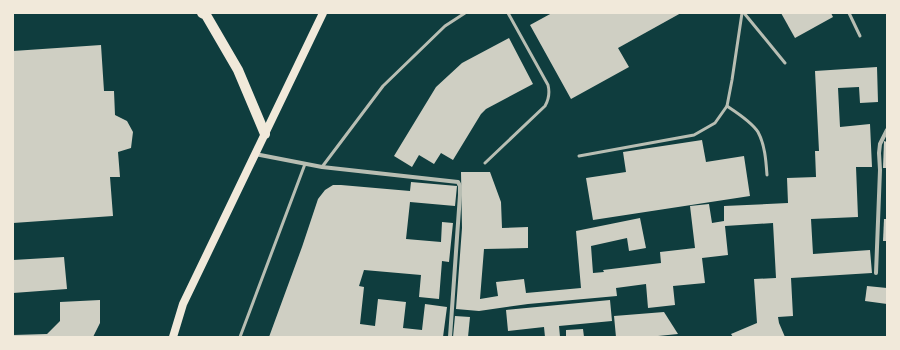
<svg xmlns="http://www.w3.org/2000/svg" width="900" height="350" viewBox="0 0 900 350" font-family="Bitter,serif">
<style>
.building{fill:#cfcfc3}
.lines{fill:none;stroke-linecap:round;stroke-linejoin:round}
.service{stroke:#b8beb3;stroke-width:3}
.minor{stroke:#b8beb3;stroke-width:4}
.secondary{stroke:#f1e9da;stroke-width:8}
.primary{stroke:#f1e9da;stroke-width:10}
</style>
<rect width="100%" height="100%" fill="#0f3d3e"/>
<g class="building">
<polygon points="552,13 681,13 618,48 629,67 571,99 530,25"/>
<polygon points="781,13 831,13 833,17 795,38"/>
<polygon points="509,38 533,84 486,109 481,114 453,160 441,153 434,164 419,155 412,167 394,156 436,87 462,63"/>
<polygon points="101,45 104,91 114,91 115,115 127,121 133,132 131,148 118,152 120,177 110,177 113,216 13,223 13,51"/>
<polygon points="877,67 878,102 860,103 859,87 838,88 840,127 870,124 872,167 856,167 858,217 811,219 813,254 870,250 872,273 791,278 793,316 778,317 779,323 785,337 733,337 731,334 757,323 754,279 776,278 773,223 725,226 728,255 702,258 705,283 673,286 675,305 648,308 646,284 616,288 617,296 528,304 479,311 456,309 462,228 461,172 490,172 501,202 502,228 528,227 528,248 484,249 480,299 498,296 496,282 524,279 526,293 581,288 576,231 640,218 646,248 629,251 627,238 591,246 593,273 604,272 603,270 661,263 660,252 695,248 690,206 709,204 712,223 724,221 724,206 788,203 787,178 816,177 815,151 819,151 815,71"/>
<polygon points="702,140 706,162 744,156 750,196 593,220 586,178 626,172 623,152"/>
<polygon points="884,141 887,142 887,168 883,168"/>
<polygon points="411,182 457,186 455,206 410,202 406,239 441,242 442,222 453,223 449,262 442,261 439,299 419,297 421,275 364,270 359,286 364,287 360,324 375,326 378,299 406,302 403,328 422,330 425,304 447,307 443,337 269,337 302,247 318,199 325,190 333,185 341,185 410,191"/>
<polygon points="884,219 887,219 887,241 883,241"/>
<polygon points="64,257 67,289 13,293 13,260"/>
<polygon points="867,286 887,288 887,304 865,301"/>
<polygon points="100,300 100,323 93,337 13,337 13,335 47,334 60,321 60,302"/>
<polygon points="610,300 612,321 559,326 560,337 545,337 544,327 508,331 506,310"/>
<polygon points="664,312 678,334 648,337 616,337 614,316"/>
<polygon points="455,316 470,317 468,337 453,337"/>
<polygon points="583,329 584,337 566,337 566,330"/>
</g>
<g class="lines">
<g class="service">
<polyline points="744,13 785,63"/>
<polyline points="849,13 860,36"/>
<path d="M727,106C736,112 752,122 758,132C765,145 766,161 767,175"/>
<polyline points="579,156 694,135 715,123 727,106 732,80 742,13"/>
<path d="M485,163L545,106C549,99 550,93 548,85L508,13"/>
<polyline points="322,167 383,86 445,26 465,13"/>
<polyline points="240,337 305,164"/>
</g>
<g class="minor">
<polyline points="255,154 322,167 458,182 460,186 460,195 450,337"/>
<polyline points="876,273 880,170 879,153 880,144 887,130"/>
</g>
<polyline class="secondary" points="173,337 183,304 323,13"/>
<polyline class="primary" points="202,13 206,15 238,70 265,134"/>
</g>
<rect width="900" height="350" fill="none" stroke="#f1e9da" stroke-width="28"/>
</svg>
